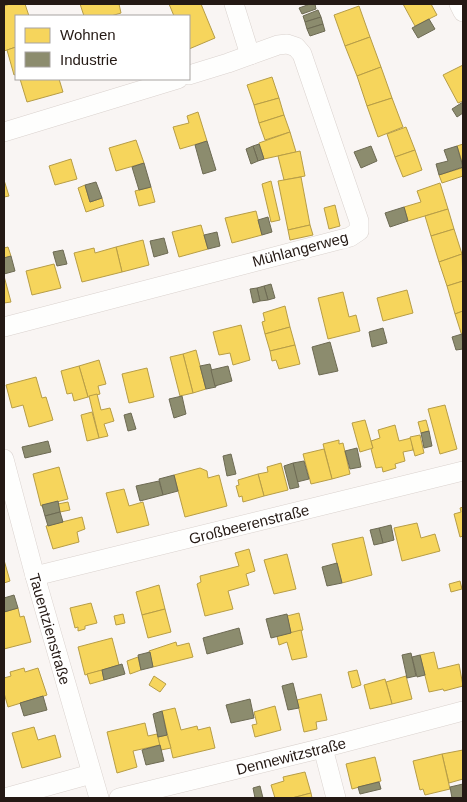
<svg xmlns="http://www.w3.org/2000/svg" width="467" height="802" viewBox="0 0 467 802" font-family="Helvetica,sans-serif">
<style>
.homes{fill:#f6d55c;stroke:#b79d46}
.industry{fill:#8c8c6e;stroke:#6d6a53}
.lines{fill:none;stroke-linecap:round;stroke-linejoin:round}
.minor-casing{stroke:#dad2ce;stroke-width:20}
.minor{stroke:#fefefd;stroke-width:19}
.labels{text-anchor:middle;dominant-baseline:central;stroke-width:5;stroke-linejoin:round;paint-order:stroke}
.street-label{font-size:15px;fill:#241914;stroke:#fff}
</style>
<rect width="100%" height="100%" fill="#f9f5f3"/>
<g class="homes">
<polygon points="10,4 25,4 29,16 16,16 16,47 4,51 4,6"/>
<polygon points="80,4 119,4 121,13 111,16 84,16"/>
<polygon points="169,4 201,4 215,38 189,49 189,16 174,16"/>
<polygon points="403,4 431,4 437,15 415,26"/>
<polygon points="359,6 370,37 345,46 334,15"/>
<polygon points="370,37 381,67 357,76 345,46"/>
<polygon points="16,47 16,74 14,75 7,50"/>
<polygon points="463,65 463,101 458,103 443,75"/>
<polygon points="381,67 392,98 367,106 357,76"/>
<polygon points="272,77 279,98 254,105 247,85"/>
<polygon points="20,79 59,79 63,92 27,102"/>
<polygon points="279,98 284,115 259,123 254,105"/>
<polygon points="392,98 403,127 378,137 367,106"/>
<polygon points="198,112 207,141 180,149 173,127 189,123 187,116"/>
<polygon points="284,115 290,132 265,140 259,123"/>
<polygon points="406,127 415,150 395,157 387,134"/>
<polygon points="290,132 296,152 264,159 259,143"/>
<polygon points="136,140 144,163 116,171 109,148"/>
<polygon points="463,144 463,165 457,146"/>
<polygon points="415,150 422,170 403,177 395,157"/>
<polygon points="300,151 305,176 284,180 278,156"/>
<polygon points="71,159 77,179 55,185 49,166"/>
<polygon points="462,168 463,176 442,183 439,175"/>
<polygon points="301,177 310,225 288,230 278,181"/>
<polygon points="4,180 9,196 4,197"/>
<polygon points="271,181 280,220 271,222 262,184"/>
<polygon points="440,183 448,209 408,221 404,207 421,202 417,191"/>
<polygon points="85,185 90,202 102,198 104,206 86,212 78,188"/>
<polygon points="151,187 155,202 139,206 135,191"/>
<polygon points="335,205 340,226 329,229 324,208"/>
<polygon points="448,209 454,229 431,236 425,216"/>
<polygon points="256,211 262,235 232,243 225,218"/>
<polygon points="201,225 208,249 179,257 172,232"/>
<polygon points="310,225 313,235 290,240 288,230"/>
<polygon points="454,229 462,254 439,262 431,236"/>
<polygon points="143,240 149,265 122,272 116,247"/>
<polygon points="8,247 11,256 4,258 4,248"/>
<polygon points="116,247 122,272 82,282 74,253 94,248 95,253"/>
<polygon points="462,254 463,281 447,286 439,262"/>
<polygon points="54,264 61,288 32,295 26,271"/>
<polygon points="4,276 11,302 4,303"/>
<polygon points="463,281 463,311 455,314 447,286"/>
<polygon points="407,290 413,313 383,321 377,298"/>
<polygon points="343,292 349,317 356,315 360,331 328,339 318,298"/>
<polygon points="285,306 290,327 265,334 262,322 265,321 263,313"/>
<polygon points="463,311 463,339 455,314"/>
<polygon points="241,325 250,360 233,365 230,353 219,355 213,332"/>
<polygon points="290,327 295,345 270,351 265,334"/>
<polygon points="295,345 300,364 279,369 276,360 272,361 270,351"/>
<polygon points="196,350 206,389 193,393 183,354"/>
<polygon points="183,354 193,393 180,396 170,357"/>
<polygon points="99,360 106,384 98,386 100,394 88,397 79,366"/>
<polygon points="79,366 88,397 74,401 72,393 67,394 61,371"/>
<polygon points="147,368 154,397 129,403 122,374"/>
<polygon points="36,377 42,398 46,397 53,420 29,427 23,405 12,408 6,385"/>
<polygon points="97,394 101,410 110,408 114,421 104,424 108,436 99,438 89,396"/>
<polygon points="445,405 457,449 440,454 428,409"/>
<polygon points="92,412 99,438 87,441 81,415"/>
<polygon points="365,420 373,448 360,452 352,423"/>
<polygon points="426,420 429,431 421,433 418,422"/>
<polygon points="395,425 399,441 411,438 413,450 403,452 405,461 395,464 396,468 383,472 382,467 376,468 371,449 373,448 371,441 380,438 378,430"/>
<polygon points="420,435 424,453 415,456 410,437"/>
<polygon points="339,440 339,444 343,443 350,474 332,479 323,444"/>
<polygon points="324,449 332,479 311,484 303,454"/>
<polygon points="281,463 288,490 264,496 258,474 268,472 267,467"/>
<polygon points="59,467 68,499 41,506 33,474"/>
<polygon points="200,468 207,471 208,478 219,475 227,506 185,517 174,475"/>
<polygon points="258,474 264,496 243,502 242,496 239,497 236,486 239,485 238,480"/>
<polygon points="124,489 129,506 143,502 149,525 117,533 106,493"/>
<polygon points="68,502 70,510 60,512 58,504"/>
<polygon points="463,507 463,536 460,537 454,514 461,512 460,508"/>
<polygon points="82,517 85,529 77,532 79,542 53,549 46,526"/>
<polygon points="417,523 421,538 435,534 440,551 402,561 394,528"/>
<polygon points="363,537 372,575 342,583 332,544"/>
<polygon points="249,549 255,571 246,574 249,585 228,591 233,609 205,616 197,584 201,582 200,576 239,566 235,553"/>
<polygon points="287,554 296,589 274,594 264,560"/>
<polygon points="4,560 10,581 4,583"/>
<polygon points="460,581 462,589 451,592 449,584"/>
<polygon points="159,585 165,609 142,615 136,592"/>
<polygon points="91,603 97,623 85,626 85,629 78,631 78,627 75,628 70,608"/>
<polygon points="18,608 20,617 24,616 31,642 4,649 4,612"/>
<polygon points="165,609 171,632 148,638 142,615"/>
<polygon points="299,613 303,630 291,633 287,616"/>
<polygon points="123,614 125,623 116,625 114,616"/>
<polygon points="301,630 307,657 292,660 287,642 279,645 277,636"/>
<polygon points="112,638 119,665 85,675 78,647"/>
<polygon points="176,642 177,646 189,643 193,657 153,667 149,651"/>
<polygon points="434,652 438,669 459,664 463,686 444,691 443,689 429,692 420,655"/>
<polygon points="138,657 141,670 130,674 127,661"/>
<polygon points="24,668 25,672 38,668 47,695 8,707 4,693 4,678 11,676 10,672"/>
<polygon points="102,670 104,680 90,684 87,674"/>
<polygon points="357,670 361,685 352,688 348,672"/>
<polygon points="154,676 166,684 160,692 149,685"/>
<polygon points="406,676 412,699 392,704 386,682"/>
<polygon points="385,679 392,704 370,709 364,685"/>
<polygon points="321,694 327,720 316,722 317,729 304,732 297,700"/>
<polygon points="275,706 281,730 255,737 252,725 257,724 254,712"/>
<polygon points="175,708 181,730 197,726 198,730 210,727 215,748 173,758 162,711"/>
<polygon points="145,723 148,736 157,734 160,745 133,751 137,767 117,773 107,732"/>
<polygon points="34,727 38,740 55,735 61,757 22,768 12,733"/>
<polygon points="167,735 171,748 161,750 158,737"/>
<polygon points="463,750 463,779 449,783 442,754"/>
<polygon points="442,754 450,789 425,795 423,789 420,790 413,761"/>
<polygon points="375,757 381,781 352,789 346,764"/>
<polygon points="305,772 311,793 292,798 275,798 271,785 284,781 283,777"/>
<polygon points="311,793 312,798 292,798"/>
</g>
<g class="industry">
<polygon points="310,4 315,4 316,9 302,14 299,8"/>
<polygon points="318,10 321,17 305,22 303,16"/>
<polygon points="321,17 323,24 307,29 305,22"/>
<polygon points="429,19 435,29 418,38 412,28"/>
<polygon points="323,24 325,31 310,36 307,29"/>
<polygon points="463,102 463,113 457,117 452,109"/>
<polygon points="207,141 216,170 203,174 195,145"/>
<polygon points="259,144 264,159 258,161 253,146"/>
<polygon points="253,146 258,161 251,164 246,149"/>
<polygon points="371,146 377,161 361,168 354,152"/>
<polygon points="457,146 463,167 439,175 436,164 448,161 444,150"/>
<polygon points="144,163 151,187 139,190 132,167"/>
<polygon points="96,182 102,198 90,202 85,185"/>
<polygon points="404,207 408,221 390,227 385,213"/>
<polygon points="268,217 272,232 262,235 258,220"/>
<polygon points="217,232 220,246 208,249 204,235"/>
<polygon points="164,238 168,253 154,257 150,241"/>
<polygon points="63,250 67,264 57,266 53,252"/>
<polygon points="11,256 15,271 4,274 4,258"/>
<polygon points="271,284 275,298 268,300 264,286"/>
<polygon points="264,286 268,300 260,301 257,288"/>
<polygon points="257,288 260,301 253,303 250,289"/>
<polygon points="383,328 387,343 372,347 369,332"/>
<polygon points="462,334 463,349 456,350 452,337"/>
<polygon points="330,342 338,371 319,375 312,347"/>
<polygon points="210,364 216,387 206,389 200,366"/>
<polygon points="228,366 232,381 215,386 211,370"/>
<polygon points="182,396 186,414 174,418 169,399"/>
<polygon points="131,413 136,429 128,431 124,415"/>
<polygon points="429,431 432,446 424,448 421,433"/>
<polygon points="48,441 51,452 25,458 22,447"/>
<polygon points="357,448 361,467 350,469 345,451"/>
<polygon points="231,454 236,474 227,476 223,456"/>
<polygon points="304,461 309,479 297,482 293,463"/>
<polygon points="293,463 299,487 290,489 284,466"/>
<polygon points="174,475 178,491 163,495 159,479"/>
<polygon points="159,481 163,495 140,501 136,486"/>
<polygon points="58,501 60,512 45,516 42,505"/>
<polygon points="60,512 63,522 48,526 45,516"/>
<polygon points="391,525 394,540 383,543 379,528"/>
<polygon points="379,528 383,543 374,545 370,530"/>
<polygon points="337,563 342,583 327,586 322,567"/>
<polygon points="14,595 18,608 4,612 4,598"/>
<polygon points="287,614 291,633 271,638 266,619"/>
<polygon points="239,628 243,644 207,654 203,638"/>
<polygon points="150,652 153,667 141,670 138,655"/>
<polygon points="411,653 416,676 407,678 402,655"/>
<polygon points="420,655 425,675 417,677 412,657"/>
<polygon points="122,664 125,674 104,680 102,670"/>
<polygon points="293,683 299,708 288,710 282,686"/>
<polygon points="43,696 47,710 24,716 20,703"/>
<polygon points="250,699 254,718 231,723 226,705"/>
<polygon points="162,711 167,735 158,737 153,714"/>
<polygon points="160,745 164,761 146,765 142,750"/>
<polygon points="379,782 381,789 360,794 358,787"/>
<polygon points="463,784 463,798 452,798 450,787"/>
<polygon points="260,786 263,798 255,798 253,788"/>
</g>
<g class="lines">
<defs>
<g id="minor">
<polyline points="234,4 250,55"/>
<polyline points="459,4 463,12"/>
<polyline points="4,132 178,79"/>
<polyline points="4,327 350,237 359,231 359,221 302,54 296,47 287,44 278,45 228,63 189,75"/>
<polyline points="4,459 35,576 99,798"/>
<polyline points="35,576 463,471"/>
<polyline points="323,748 336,798"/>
<polyline points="5,798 91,774"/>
<polyline points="119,798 323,748 463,711"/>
</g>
</defs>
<use href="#minor" class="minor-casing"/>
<use href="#minor" class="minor"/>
</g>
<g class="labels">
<g class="street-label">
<text transform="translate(300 249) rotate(-15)">Mühlangerweg</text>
<text transform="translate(249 524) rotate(-14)">Großbeerenstraße</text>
<text transform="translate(50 629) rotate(74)">Tauentzienstraße</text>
<text transform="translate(291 756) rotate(-14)">Dennewitzstraße</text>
</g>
</g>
<rect width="467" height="802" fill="none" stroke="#241914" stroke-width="10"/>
<rect x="15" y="15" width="175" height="65" fill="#ffffff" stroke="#a7a3a1"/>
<rect x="25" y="28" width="25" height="15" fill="#f6d55c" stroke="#a7a3a1"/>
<text x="60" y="40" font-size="15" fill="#241914">Wohnen</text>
<rect x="25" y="52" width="25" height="15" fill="#8c8c6e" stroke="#a7a3a1"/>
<text x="60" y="65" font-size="15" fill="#241914">Industrie</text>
</svg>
